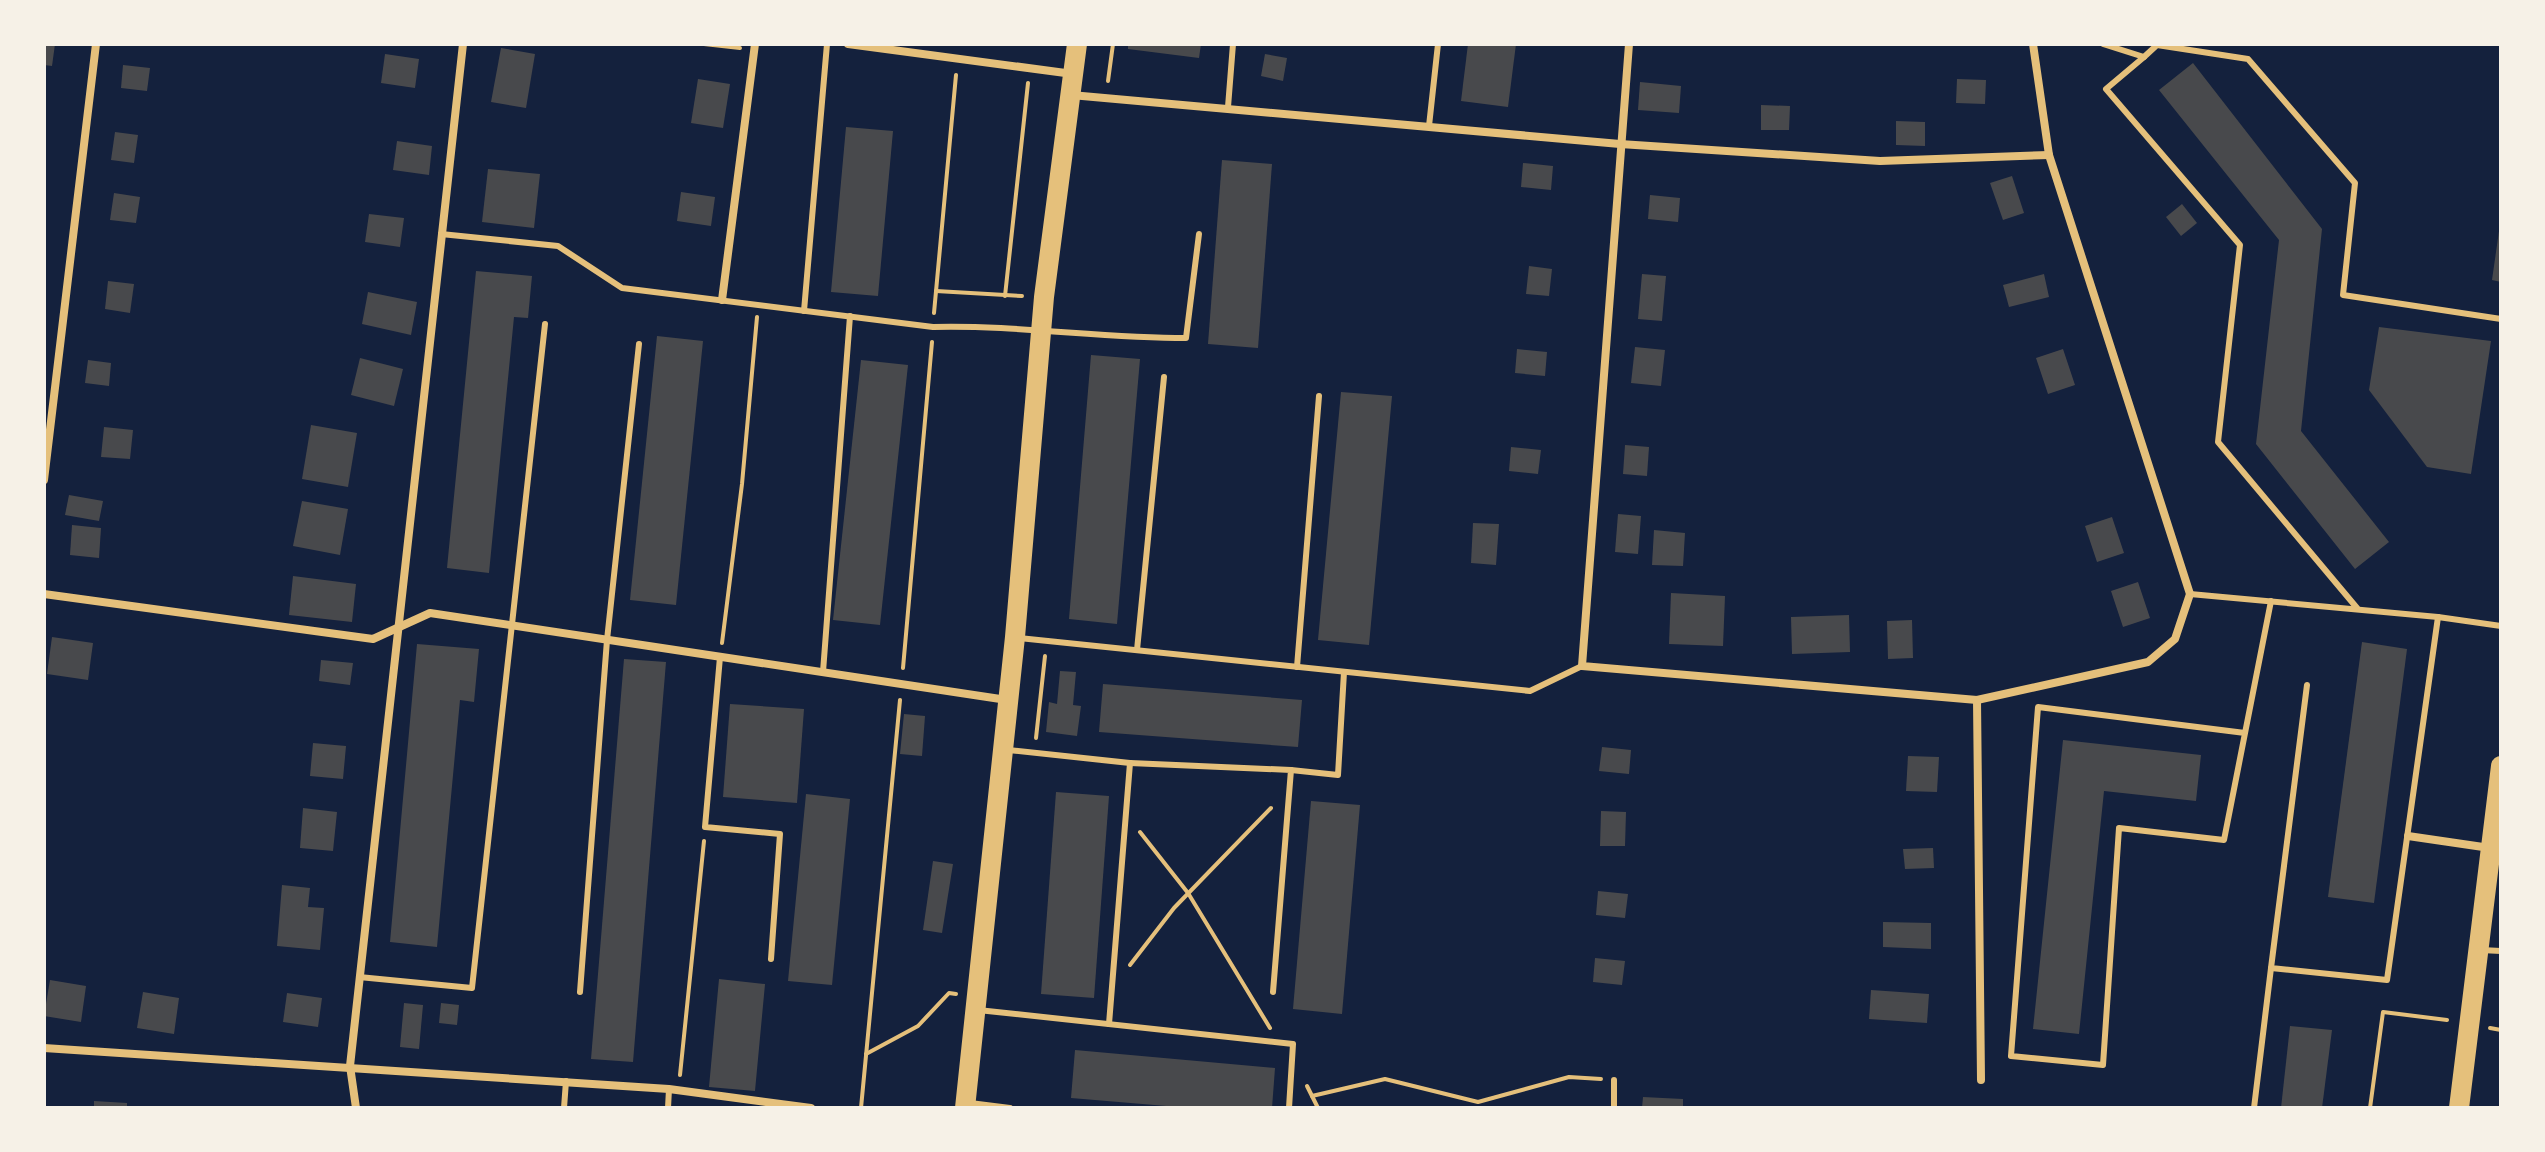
<svg xmlns="http://www.w3.org/2000/svg" width="2545" height="1152" viewBox="0 0 2545 1152" font-family="Rubik,sans-serif">
<style>
.building{fill:#48494c}
.lines{fill:none;stroke-linecap:round;stroke-linejoin:round}
.path{stroke:#e5c07b;stroke-width:4}
.service{stroke:#e5c07b;stroke-width:6}
.minor{stroke:#e5c07b;stroke-width:8}
.primary{stroke:#e5c07b;stroke-width:20}
</style>
<rect width="100%" height="100%" fill="#14213d"/>
<g class="building">
<polygon points="44,44 55,44 52,66 44,65"/>
<polygon points="1128,44 1201,44 1199,58 1128,49"/>
<polygon points="1468,44 1516,44 1508,107 1461,101"/>
<polygon points="501,48 535,54 526,108 491,102"/>
<polygon points="385,54 419,59 415,88 381,83"/>
<polygon points="1265,54 1287,58 1283,81 1261,76"/>
<polygon points="2193,63 2322,229 2301,431 2389,542 2355,569 2256,444 2279,240 2159,90"/>
<polygon points="123,65 150,68 147,91 121,88"/>
<polygon points="698,79 730,84 723,128 691,123"/>
<polygon points="1957,79 1986,80 1985,104 1956,103"/>
<polygon points="1640,82 1681,86 1679,113 1638,110"/>
<polygon points="1761,105 1790,106 1789,130 1761,130"/>
<polygon points="1896,121 1925,122 1925,146 1896,145"/>
<polygon points="846,127 893,131 878,296 831,292"/>
<polygon points="115,132 138,135 134,163 111,160"/>
<polygon points="397,141 432,146 429,175 393,170"/>
<polygon points="1222,160 1272,164 1258,348 1208,344"/>
<polygon points="1523,163 1553,166 1551,190 1521,187"/>
<polygon points="488,169 540,174 534,228 482,222"/>
<polygon points="2012,176 2024,213 2003,220 1990,183"/>
<polygon points="681,192 715,197 711,226 677,221"/>
<polygon points="114,193 140,197 136,223 110,220"/>
<polygon points="1650,195 1680,198 1678,222 1648,219"/>
<polygon points="2182,204 2197,223 2181,236 2166,217"/>
<polygon points="369,214 404,218 400,247 365,242"/>
<polygon points="2499,231 2501,231 2501,282 2492,280"/>
<polygon points="1529,266 1552,269 1549,296 1526,294"/>
<polygon points="476,271 532,276 528,318 514,317 489,573 447,568"/>
<polygon points="1642,274 1666,276 1662,321 1638,319"/>
<polygon points="2044,274 2049,297 2009,307 2003,285"/>
<polygon points="108,281 134,284 130,313 105,309"/>
<polygon points="368,292 417,302 411,335 362,324"/>
<polygon points="2379,327 2491,341 2471,474 2427,467 2369,390"/>
<polygon points="657,336 703,341 676,605 630,600"/>
<polygon points="1635,347 1665,350 1661,386 1631,383"/>
<polygon points="1517,349 1547,352 1545,376 1515,373"/>
<polygon points="2063,349 2075,385 2048,394 2036,358"/>
<polygon points="1091,355 1140,359 1117,624 1069,619"/>
<polygon points="360,358 403,369 394,406 351,395"/>
<polygon points="88,360 111,363 109,386 85,383"/>
<polygon points="861,360 908,365 880,625 833,620"/>
<polygon points="1341,392 1392,396 1369,645 1318,640"/>
<polygon points="311,425 357,433 348,487 302,479"/>
<polygon points="104,427 133,430 130,459 101,457"/>
<polygon points="1625,445 1649,447 1647,476 1623,474"/>
<polygon points="1511,447 1541,450 1538,474 1509,471"/>
<polygon points="69,495 103,501 99,521 65,515"/>
<polygon points="302,501 348,509 340,555 293,546"/>
<polygon points="1618,514 1641,516 1638,554 1615,552"/>
<polygon points="2112,517 2124,553 2097,562 2085,526"/>
<polygon points="1473,523 1499,524 1496,565 1471,563"/>
<polygon points="72,525 101,528 99,558 70,555"/>
<polygon points="1654,530 1685,533 1683,566 1652,565"/>
<polygon points="293,576 356,584 352,622 289,615"/>
<polygon points="2138,582 2150,618 2123,627 2111,591"/>
<polygon points="1671,593 1725,596 1723,646 1669,644"/>
<polygon points="1849,615 1850,652 1792,654 1791,617"/>
<polygon points="1912,620 1913,658 1888,659 1887,621"/>
<polygon points="52,637 93,643 88,680 47,674"/>
<polygon points="2362,642 2407,649 2374,903 2328,897"/>
<polygon points="417,644 479,649 474,702 460,700 437,947 390,942"/>
<polygon points="624,659 666,662 633,1062 591,1059"/>
<polygon points="321,660 353,663 350,685 319,681"/>
<polygon points="1060,671 1076,672 1073,705 1081,706 1077,736 1046,732 1049,702 1057,704"/>
<polygon points="1103,684 1302,700 1298,747 1099,732"/>
<polygon points="730,704 804,709 797,803 723,797"/>
<polygon points="904,714 925,716 922,756 900,754"/>
<polygon points="2063,740 2201,755 2196,801 2104,791 2079,1034 2033,1029"/>
<polygon points="313,743 346,746 343,779 310,776"/>
<polygon points="1602,747 1631,750 1629,774 1599,771"/>
<polygon points="1908,756 1939,757 1937,792 1906,791"/>
<polygon points="1056,792 1109,796 1094,998 1041,994"/>
<polygon points="806,794 850,799 832,985 788,981"/>
<polygon points="1311,801 1360,805 1342,1014 1293,1009"/>
<polygon points="303,808 337,812 333,851 300,848"/>
<polygon points="1601,811 1626,812 1625,846 1600,846"/>
<polygon points="1933,848 1934,868 1905,869 1903,849"/>
<polygon points="933,861 953,864 942,933 923,930"/>
<polygon points="282,885 310,888 308,907 324,908 320,950 277,946"/>
<polygon points="1598,891 1628,894 1625,918 1596,915"/>
<polygon points="1883,922 1931,923 1931,949 1883,947"/>
<polygon points="1595,958 1625,961 1622,985 1593,982"/>
<polygon points="719,979 765,984 755,1091 709,1087"/>
<polygon points="50,980 86,986 81,1022 44,1016"/>
<polygon points="1871,990 1929,994 1927,1023 1869,1019"/>
<polygon points="143,992 179,998 174,1034 137,1028"/>
<polygon points="287,993 322,998 318,1027 283,1022"/>
<polygon points="404,1003 423,1005 419,1049 400,1047"/>
<polygon points="441,1003 459,1005 457,1025 439,1023"/>
<polygon points="2290,1026 2332,1030 2322,1108 2281,1108"/>
<polygon points="1075,1050 1275,1068 1272,1108 1190,1108 1071,1098"/>
<polygon points="1643,1097 1683,1099 1683,1108 1642,1108"/>
<polygon points="94,1101 127,1103 127,1108 94,1108"/>
</g>
<g class="lines">
<g class="path">
<polyline points="704,44 740,48"/>
<polyline points="1108,81 1113,44"/>
<polyline points="936,291 1022,296"/>
<polyline points="1005,296 1028,83"/>
<polyline points="934,313 956,75"/>
<polyline points="722,643 742,484 757,317"/>
<polyline points="903,668 932,342"/>
<polyline points="1036,738 1045,656"/>
<polyline points="1140,832 1188,893 1270,1028"/>
<polyline points="1130,965 1174,908 1271,808"/>
<polyline points="2490,1028 2501,1030"/>
<polyline points="866,1054 918,1026 949,993 956,994"/>
<polyline points="680,1075 704,841"/>
<polyline points="1307,1086 1318,1108"/>
<polyline points="1312,1096 1385,1079 1478,1102 1569,1077 1601,1079"/>
<polyline points="861,1108 900,700"/>
<polyline points="2370,1108 2383,1012 2447,1020"/>
</g>
<g class="service">
<polyline points="2103,44 2144,57 2106,89 2240,245 2218,442 2357,608"/>
<polyline points="2144,57 2157,45 2248,59 2355,183 2343,295 2501,319"/>
<polyline points="1228,107 1233,44"/>
<polyline points="1429,126 1438,44"/>
<path d="M441,234L558,246L622,288L933,327C1018,325 1101,338 1186,338L1199,234"/>
<polyline points="804,311 827,44"/>
<polyline points="2190,594 2438,617 2387,980 2271,968 2307,685"/>
<polyline points="2438,617 2501,626"/>
<polyline points="1019,638 1530,691 1582,666"/>
<polyline points="1137,650 1164,377"/>
<polyline points="720,657 705,827 780,834 771,959"/>
<polyline points="1297,667 1319,396"/>
<polyline points="823,672 850,316"/>
<polyline points="2245,733 2038,707 2011,1056 2103,1065 2119,828 2224,840 2271,601"/>
<polyline points="1008,750 1130,763 1109,1024"/>
<polyline points="1130,763 1291,770 1273,992"/>
<polyline points="1291,770 1338,775 1344,672"/>
<polyline points="2481,950 2501,951"/>
<polyline points="359,977 472,988 545,324"/>
<polyline points="580,992 607,640 639,344"/>
<polyline points="978,1010 1293,1044 1289,1108"/>
<polyline points="970,1103 1010,1108"/>
<polyline points="564,1108 566,1081"/>
<polyline points="668,1108 669,1089"/>
<polyline points="1614,1108 1614,1080"/>
<polyline points="2254,1108 2271,968"/>
</g>
<g class="minor">
<polyline points="848,44 1073,74"/>
<polyline points="1629,44 1582,666 1977,700 2148,662 2175,639 2190,594 2049,155 2033,44"/>
<polyline points="1071,95 1620,144 1880,161 2049,155"/>
<polyline points="722,300 755,44"/>
<polyline points="44,480 96,44"/>
<polyline points="44,594 373,639 430,613 1007,700"/>
<polyline points="1977,700 1981,1080"/>
<polyline points="2408,836 2490,848"/>
<polyline points="44,1048 669,1089 811,1108"/>
<polyline points="356,1108 350,1066 463,44"/>
</g>
<g class="primary">
<polyline points="965,1108 1015,637 1044,297 1077,44"/>
<polyline points="2459,1108 2501,766"/>
</g>
</g>
<rect width="2545" height="1152" fill="none" stroke="#f6f1e7" stroke-width="92"/>
</svg>
